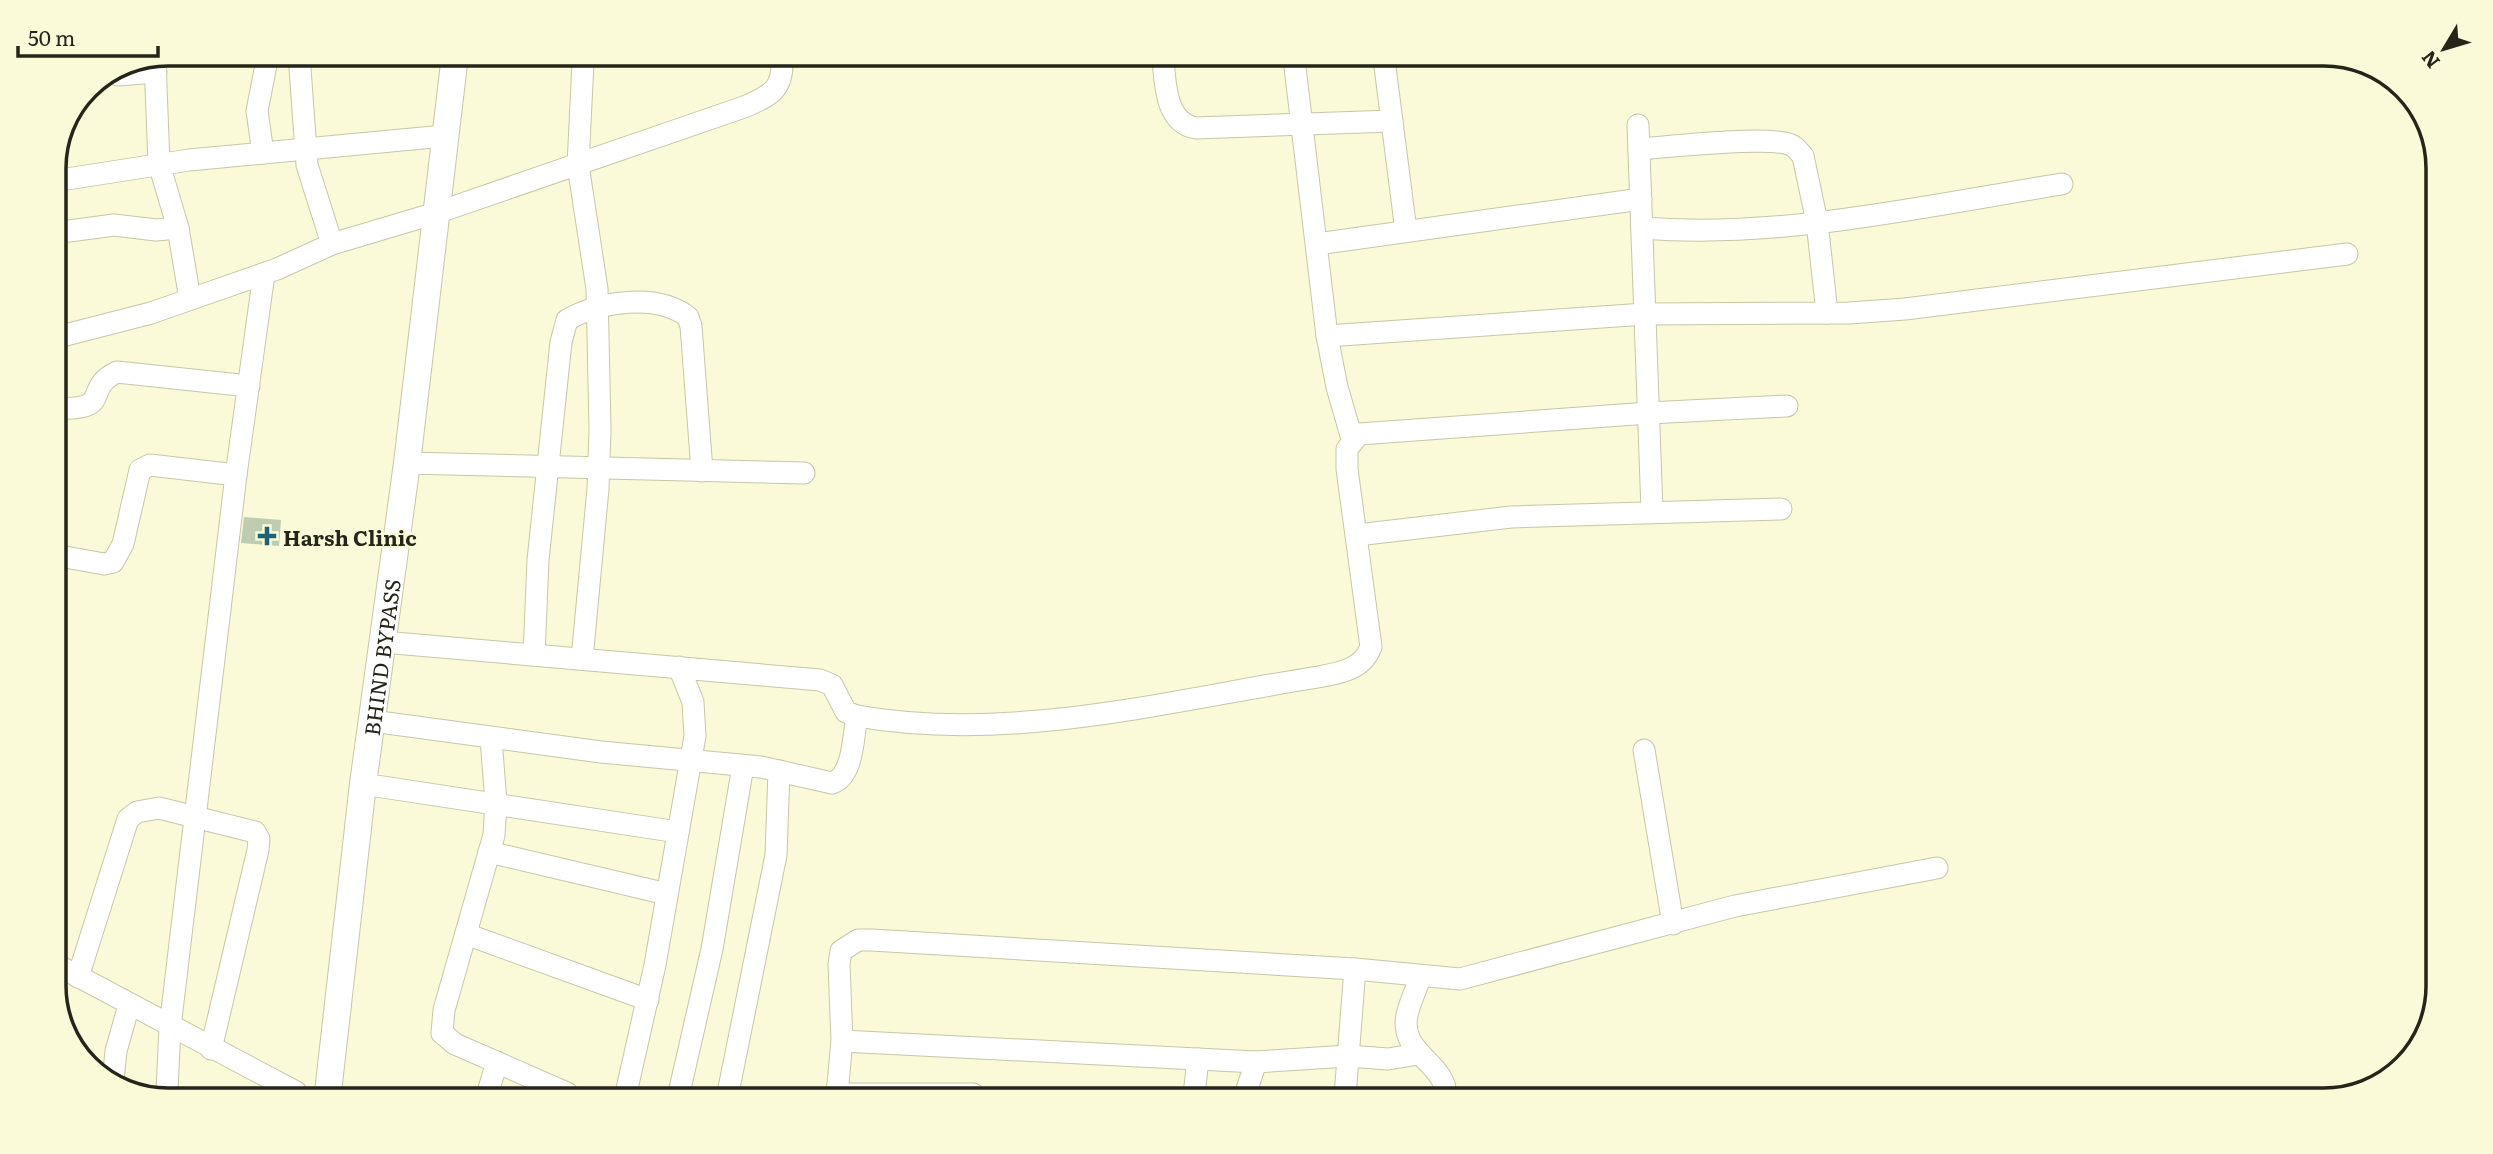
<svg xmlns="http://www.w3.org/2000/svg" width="2493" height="1154" viewBox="0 0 2493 1154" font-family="Literata,serif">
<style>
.building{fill:#becdb0}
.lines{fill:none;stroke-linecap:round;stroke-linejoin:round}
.minor-casing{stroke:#c7c6a6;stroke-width:23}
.tertiary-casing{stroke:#c7c6a6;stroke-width:28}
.minor{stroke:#fff;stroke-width:21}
.tertiary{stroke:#fff;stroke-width:26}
.poi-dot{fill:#1f6275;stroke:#fafad9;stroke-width:2.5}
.labels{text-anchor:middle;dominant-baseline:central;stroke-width:5;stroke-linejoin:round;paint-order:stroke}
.poi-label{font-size:21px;font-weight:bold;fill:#262519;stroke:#fafad9;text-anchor:start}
.street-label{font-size:21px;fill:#262519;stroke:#fafad9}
.rim{fill:none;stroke:#262519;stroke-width:3.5}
</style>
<rect width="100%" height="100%" fill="#fafad9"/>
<polygon class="building" points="244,517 281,520 279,546 241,543"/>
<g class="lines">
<defs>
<g id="minor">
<polyline points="299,55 307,165 332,244"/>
<path d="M1163,58C1165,85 1166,123 1196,128L1392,121"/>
<polyline points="1294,59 1327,336 1337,387 1352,439"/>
<polyline points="1384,59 1406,231"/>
<polyline points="155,60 159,164 178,228 190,299"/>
<polyline points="118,75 156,72"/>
<polyline points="1638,125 1652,511"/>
<path d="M1639,149C1669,147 1769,135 1791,145C1796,147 1799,152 1803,156L1817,222L1827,313"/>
<polyline points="263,153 257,111 268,55"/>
<polyline points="54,181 189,160 444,136"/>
<path d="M1642,228C1782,239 1924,206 2062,184"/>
<polyline points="54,233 114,225 156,230 178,228"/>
<polyline points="1317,244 1641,199"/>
<polyline points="1327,336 1645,314 1849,313 1905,309 2347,254"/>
<path d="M54,338L151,313L277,269L332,244L436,213L744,107C772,95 784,89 782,57"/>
<path d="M54,408C116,411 81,389 117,372L249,386"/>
<polyline points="407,463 804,473"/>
<polyline points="1357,535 1511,517 1781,509"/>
<polyline points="54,555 104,564 113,562 123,544 140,470 150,465 236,475"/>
<path d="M383,642L820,680L832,685L846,712L857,716C1010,743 1167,701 1318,677C1340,673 1362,670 1371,647L1347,469V449L1359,434L1649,413L1787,406"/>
<path d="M534,655L538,560L561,342L567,320C600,301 657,293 688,317L691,326L702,471"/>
<polyline points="582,659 598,489 600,429 597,289 578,165 583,62"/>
<path d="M372,721L601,752L761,767L832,783C854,776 853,735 857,716"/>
<polyline points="491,738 496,803 494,835 444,1010 442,1033 455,1044 567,1093"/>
<polyline points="1644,750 1673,924"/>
<polyline points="363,784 678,832"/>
<polyline points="489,852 667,894"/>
<polyline points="466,934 648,1000"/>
<polyline points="55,964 296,1092"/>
<polyline points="78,977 128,819 137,812 159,808 255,832 259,839 258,850 211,1049"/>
<path d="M1420,978C1416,990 1410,1002 1407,1015C1399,1054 1446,1062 1446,1096"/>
<polyline points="842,1041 1256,1062 1348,1056 1388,1059 1418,1054"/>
<polyline points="113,1081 116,1051 129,1005"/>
<polyline points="167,1091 170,1027 236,475 264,274"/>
<polyline points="488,1092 497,1062"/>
<polyline points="626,1093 655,965 695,736 693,702 679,667"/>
<polyline points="679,1093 712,949 743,766"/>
<polyline points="728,1093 776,855 779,771"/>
<polyline points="973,1094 837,1094 842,1041 839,964 841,951 858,940 872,940 1355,969 1460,979 1735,906 1937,868"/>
<polyline points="1194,1095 1198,1059"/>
<polyline points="1245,1095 1256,1062"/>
<polyline points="1345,1096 1355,969"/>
</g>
<g id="tertiary">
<path id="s1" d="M328,1092L363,784L407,463L455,55"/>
</g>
</defs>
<use href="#minor" class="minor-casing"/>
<use href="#tertiary" class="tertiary-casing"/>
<use href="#minor" class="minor"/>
<use href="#tertiary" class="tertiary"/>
</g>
<path class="poi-dot" d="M263.5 525.5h7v7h7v7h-7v7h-7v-7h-7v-7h7z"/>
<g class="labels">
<g class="poi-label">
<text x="283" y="536">Harsh Clinic</text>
</g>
<g class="street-label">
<text stroke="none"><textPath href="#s1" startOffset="438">BHIND BYPASS</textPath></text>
</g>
</g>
<path d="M0 0H2493V1154H0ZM168 66H2324A102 102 0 0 1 2426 168V986A102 102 0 0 1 2324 1088H168A102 102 0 0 1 66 986V168A102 102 0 0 1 168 66Z" fill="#fafad9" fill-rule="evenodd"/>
<path class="rim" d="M168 66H2324A102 102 0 0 1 2426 168V986A102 102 0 0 1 2324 1088H168A102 102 0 0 1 66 986V168A102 102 0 0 1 168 66Z"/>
<g transform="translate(2444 49) rotate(232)" stroke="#fafad9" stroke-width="5" paint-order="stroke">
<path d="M0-5L12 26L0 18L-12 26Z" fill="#262519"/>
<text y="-10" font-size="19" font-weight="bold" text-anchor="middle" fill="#262519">N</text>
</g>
<path d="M18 46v10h140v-10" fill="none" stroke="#262519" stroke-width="3.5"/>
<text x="28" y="46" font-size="21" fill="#262519" stroke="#fafad9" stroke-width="5" paint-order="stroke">50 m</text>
</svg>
